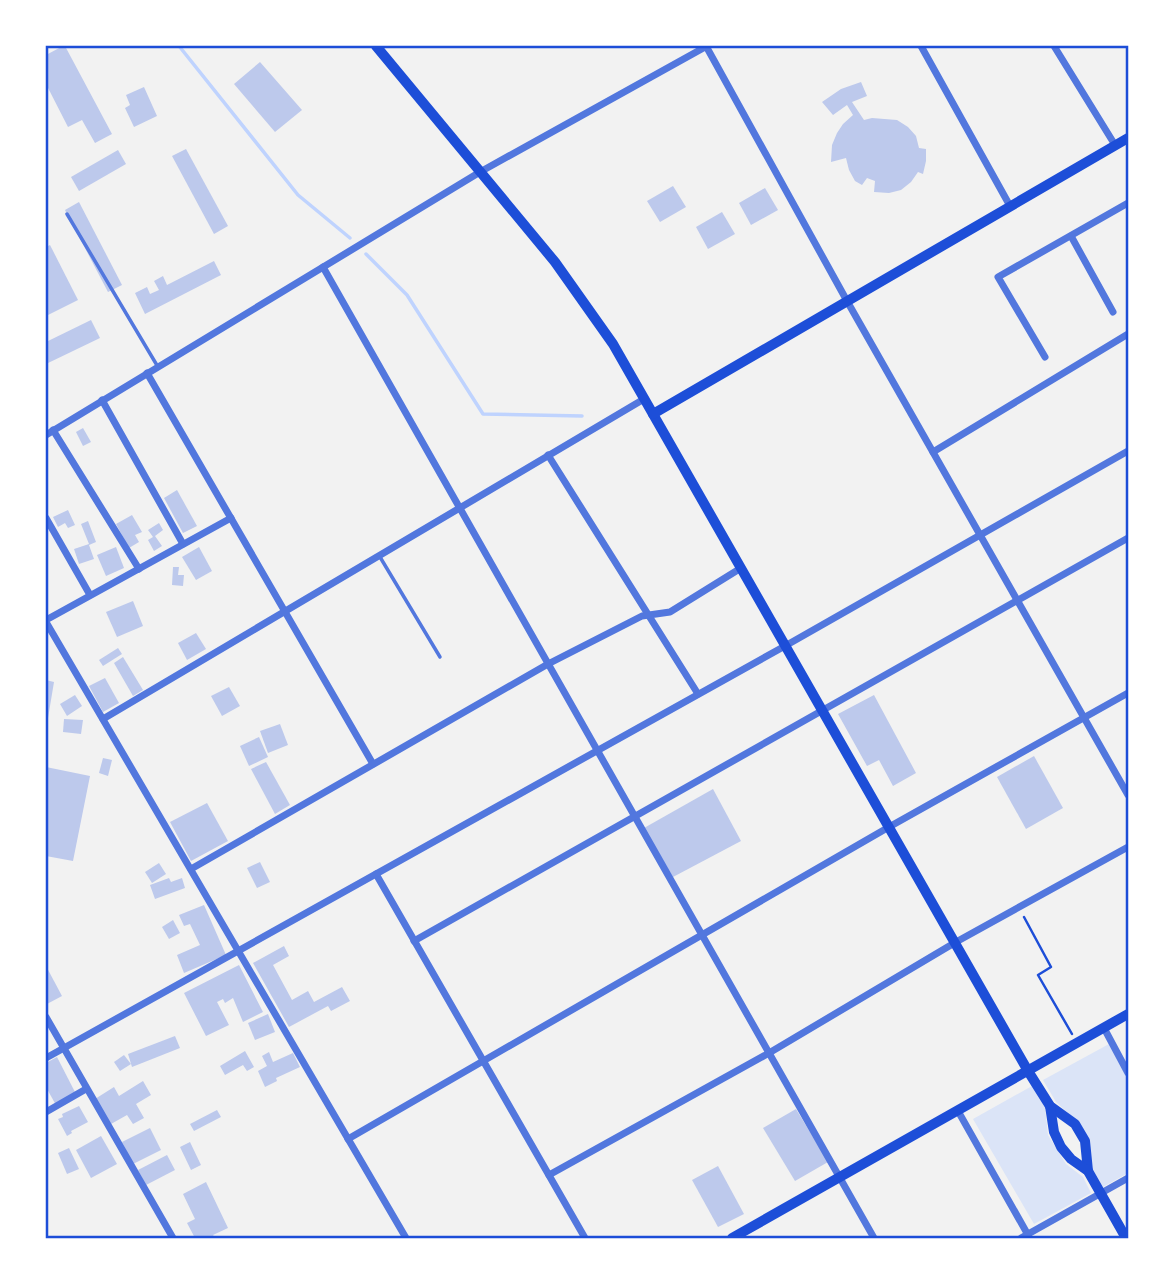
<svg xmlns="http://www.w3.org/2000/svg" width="1174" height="1284" viewBox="0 0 1174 1284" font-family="'Zilla Slab',serif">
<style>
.green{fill:#dbe4f7}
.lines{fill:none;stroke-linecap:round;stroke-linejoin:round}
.stream{stroke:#bfd3fe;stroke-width:3.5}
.building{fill:#bdc9ec}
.path{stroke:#1d4ed8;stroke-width:2.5}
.service{stroke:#5277de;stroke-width:3.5}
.minor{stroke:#5277de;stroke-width:7}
.secondary{stroke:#1d4ed8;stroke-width:10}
.neatline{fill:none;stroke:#1d4ed8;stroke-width:2.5}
</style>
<rect width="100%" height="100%" fill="#f2f2f2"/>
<g class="green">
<polygon points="1109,1044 1128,1080 1128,1173 1103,1187 1091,1166 1077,1121 1056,1102 1043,1080"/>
<polygon points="1032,1086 1045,1106 1048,1135 1066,1164 1083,1177 1091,1193 1034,1224 973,1119"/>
</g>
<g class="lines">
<g class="stream">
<polyline points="179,46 298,195 350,238"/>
<polyline points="366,254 407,295 483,414 582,416"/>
</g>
</g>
<g class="building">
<polygon points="63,46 65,46 112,134 95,143 82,120 68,127 46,84 46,55"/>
<polygon points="260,62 302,110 275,132 234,84"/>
<polygon points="861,82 867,96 852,102 864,120 872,118 897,120 908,127 916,136 919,148 926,149 926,161 923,174 918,172 911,182 901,190 889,193 874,192 875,181 867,178 862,185 855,181 849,170 846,158 831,162 832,145 837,133 843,124 853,115 847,105 833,115 822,102 841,89"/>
<polygon points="144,87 157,116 134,127 125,108 130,105 126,95"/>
<polygon points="186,149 228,226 214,234 172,156"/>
<polygon points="118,150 126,164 79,191 71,177"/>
<polygon points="673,186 686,207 660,222 647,201"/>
<polygon points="765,188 778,210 751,225 739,203"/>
<polygon points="79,202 122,285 108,292 65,210"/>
<polygon points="722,212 735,234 708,249 696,227"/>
<polygon points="50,245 78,300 46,316 46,247"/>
<polygon points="214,261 221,275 145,314 135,293 147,287 150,294 159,290 154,281 163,276 167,285"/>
<polygon points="91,320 100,338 46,364 46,342"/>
<polygon points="83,428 91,442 83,446 76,432"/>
<polygon points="177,490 197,526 183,533 164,498"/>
<polygon points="68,510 75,525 68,528 65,523 58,527 53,517"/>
<polygon points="132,515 142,532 135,535 139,542 129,548 116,524"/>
<polygon points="88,521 96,542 89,545 94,559 79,564 74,549 89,544 81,524"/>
<polygon points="159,523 163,530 155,536 162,546 154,551 148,540 153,537 148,530"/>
<polygon points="116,547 124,568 106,576 97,555"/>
<polygon points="199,547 212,571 196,580 182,557"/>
<polygon points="173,567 179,567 178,575 184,575 183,586 172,585"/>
<polygon points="133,601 143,626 117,637 106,612"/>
<polygon points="196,633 206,649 187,660 178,643"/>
<polygon points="118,648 122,654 103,666 99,660"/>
<polygon points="123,657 143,690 133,696 114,663"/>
<polygon points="105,678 119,703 103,712 89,686"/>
<polygon points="46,680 54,682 47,724 46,724"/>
<polygon points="229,687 240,706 222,716 211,696"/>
<polygon points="75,695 82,706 67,716 60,704"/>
<polygon points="874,695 916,773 893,786 879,760 867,766 838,714"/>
<polygon points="64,719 83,720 81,734 63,732"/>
<polygon points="280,724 288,745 268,753 260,731"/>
<polygon points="259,737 268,757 249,766 240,746"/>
<polygon points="1034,756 1063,808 1026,829 997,777"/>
<polygon points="103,758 112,760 108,776 99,773"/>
<polygon points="266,762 290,805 275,814 251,769"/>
<polygon points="46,767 90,776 73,861 46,856"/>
<polygon points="713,789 741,841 673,877 644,828"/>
<polygon points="207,803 228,841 191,861 170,822"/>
<polygon points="260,862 270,882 257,888 247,868"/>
<polygon points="159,863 166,874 152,883 145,872"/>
<polygon points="169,878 171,882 182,878 185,888 155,899 150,885"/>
<polygon points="204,905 226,955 184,973 177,955 200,945 190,924 184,926 179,915"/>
<polygon points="173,920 180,933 169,939 162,927"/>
<polygon points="284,946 289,956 273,965 292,1000 308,991 314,1002 342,987 350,1001 331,1011 328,1006 289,1027 253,963"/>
<polygon points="239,965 263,1012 243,1022 233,998 225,1003 223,999 217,1002 229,1025 206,1036 184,993"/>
<polygon points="46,966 62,996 47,1004 46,1001"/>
<polygon points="268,1014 275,1032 255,1040 248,1023"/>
<polygon points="175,1036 180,1048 132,1067 128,1054"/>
<polygon points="245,1051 254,1067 247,1071 243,1065 225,1075 220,1066"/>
<polygon points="269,1052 273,1062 293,1053 300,1067 276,1078 277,1081 265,1087 258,1071 267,1066 262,1056"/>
<polygon points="124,1055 131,1064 120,1071 114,1062"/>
<polygon points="57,1057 77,1096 57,1107 46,1087 46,1063"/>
<polygon points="143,1081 151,1095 136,1104 144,1118 133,1124 127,1115 111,1124 95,1099 114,1087 119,1096"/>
<polygon points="79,1106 88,1122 71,1131 72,1133 67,1136 58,1119 63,1117 62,1114"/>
<polygon points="796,1109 828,1162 795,1181 763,1128"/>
<polygon points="217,1110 221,1117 194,1131 190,1124"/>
<polygon points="150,1128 161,1150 133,1164 122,1142"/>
<polygon points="101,1136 117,1164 91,1178 76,1150"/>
<polygon points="190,1142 201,1165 191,1170 180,1147"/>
<polygon points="69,1148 79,1169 67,1174 58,1153"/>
<polygon points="167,1155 175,1170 146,1185 138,1170"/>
<polygon points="718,1166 744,1214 718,1227 692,1180"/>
<polygon points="206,1182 228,1228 213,1235 215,1238 195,1238 187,1223 195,1219 183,1194"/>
</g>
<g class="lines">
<polyline class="path" points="1024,917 1051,967 1038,975 1072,1034"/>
<g class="service">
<polyline points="67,214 158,367"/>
<polyline points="380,557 440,657"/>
</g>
<g class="minor">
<polyline points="706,46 847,301 1128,795"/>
<polyline points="921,46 1010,206"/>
<polyline points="1054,46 1115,145"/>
<polyline points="1071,236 1113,312"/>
<polyline points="323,267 874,1238"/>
<polyline points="1045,357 998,277 1128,203"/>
<polyline points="147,373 373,764"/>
<polyline points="102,400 183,544"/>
<polyline points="53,430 139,569"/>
<polyline points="46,435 480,172 707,46"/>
<polyline points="933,452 1128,334"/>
<polyline points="548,455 698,694"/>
<polyline points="46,518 90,595"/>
<polyline points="46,620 231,518"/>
<polyline points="46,622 406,1238"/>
<polyline points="103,719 644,399"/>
<polyline points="191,869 548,664 642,616 670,612 741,568"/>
<polyline points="376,874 585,1238"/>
<polyline points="414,941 1128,538"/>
<polyline points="46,1017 173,1238"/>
<polyline points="1104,1028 1128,1073"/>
<polyline points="46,1058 785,646 1128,451"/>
<polyline points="958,1111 1028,1235"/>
<polyline points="46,1112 86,1089"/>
<polyline points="348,1139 889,827 1128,693"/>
<polyline points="549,1175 769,1053 956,942 1128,847"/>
<polyline points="1021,1238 1128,1178"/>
</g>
<g class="secondary">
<polyline points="376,46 555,262 613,344 1028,1071 1050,1106 1075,1124 1085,1141 1088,1171"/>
<polyline points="653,414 1128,138"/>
<polyline points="1050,1106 1054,1132 1061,1147 1071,1159 1088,1171 1126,1238"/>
<polyline points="732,1238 1128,1014"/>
</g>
</g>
<rect width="1174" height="1284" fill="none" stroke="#ffffff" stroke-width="94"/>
<rect x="47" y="47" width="1080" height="1190" class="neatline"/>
</svg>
